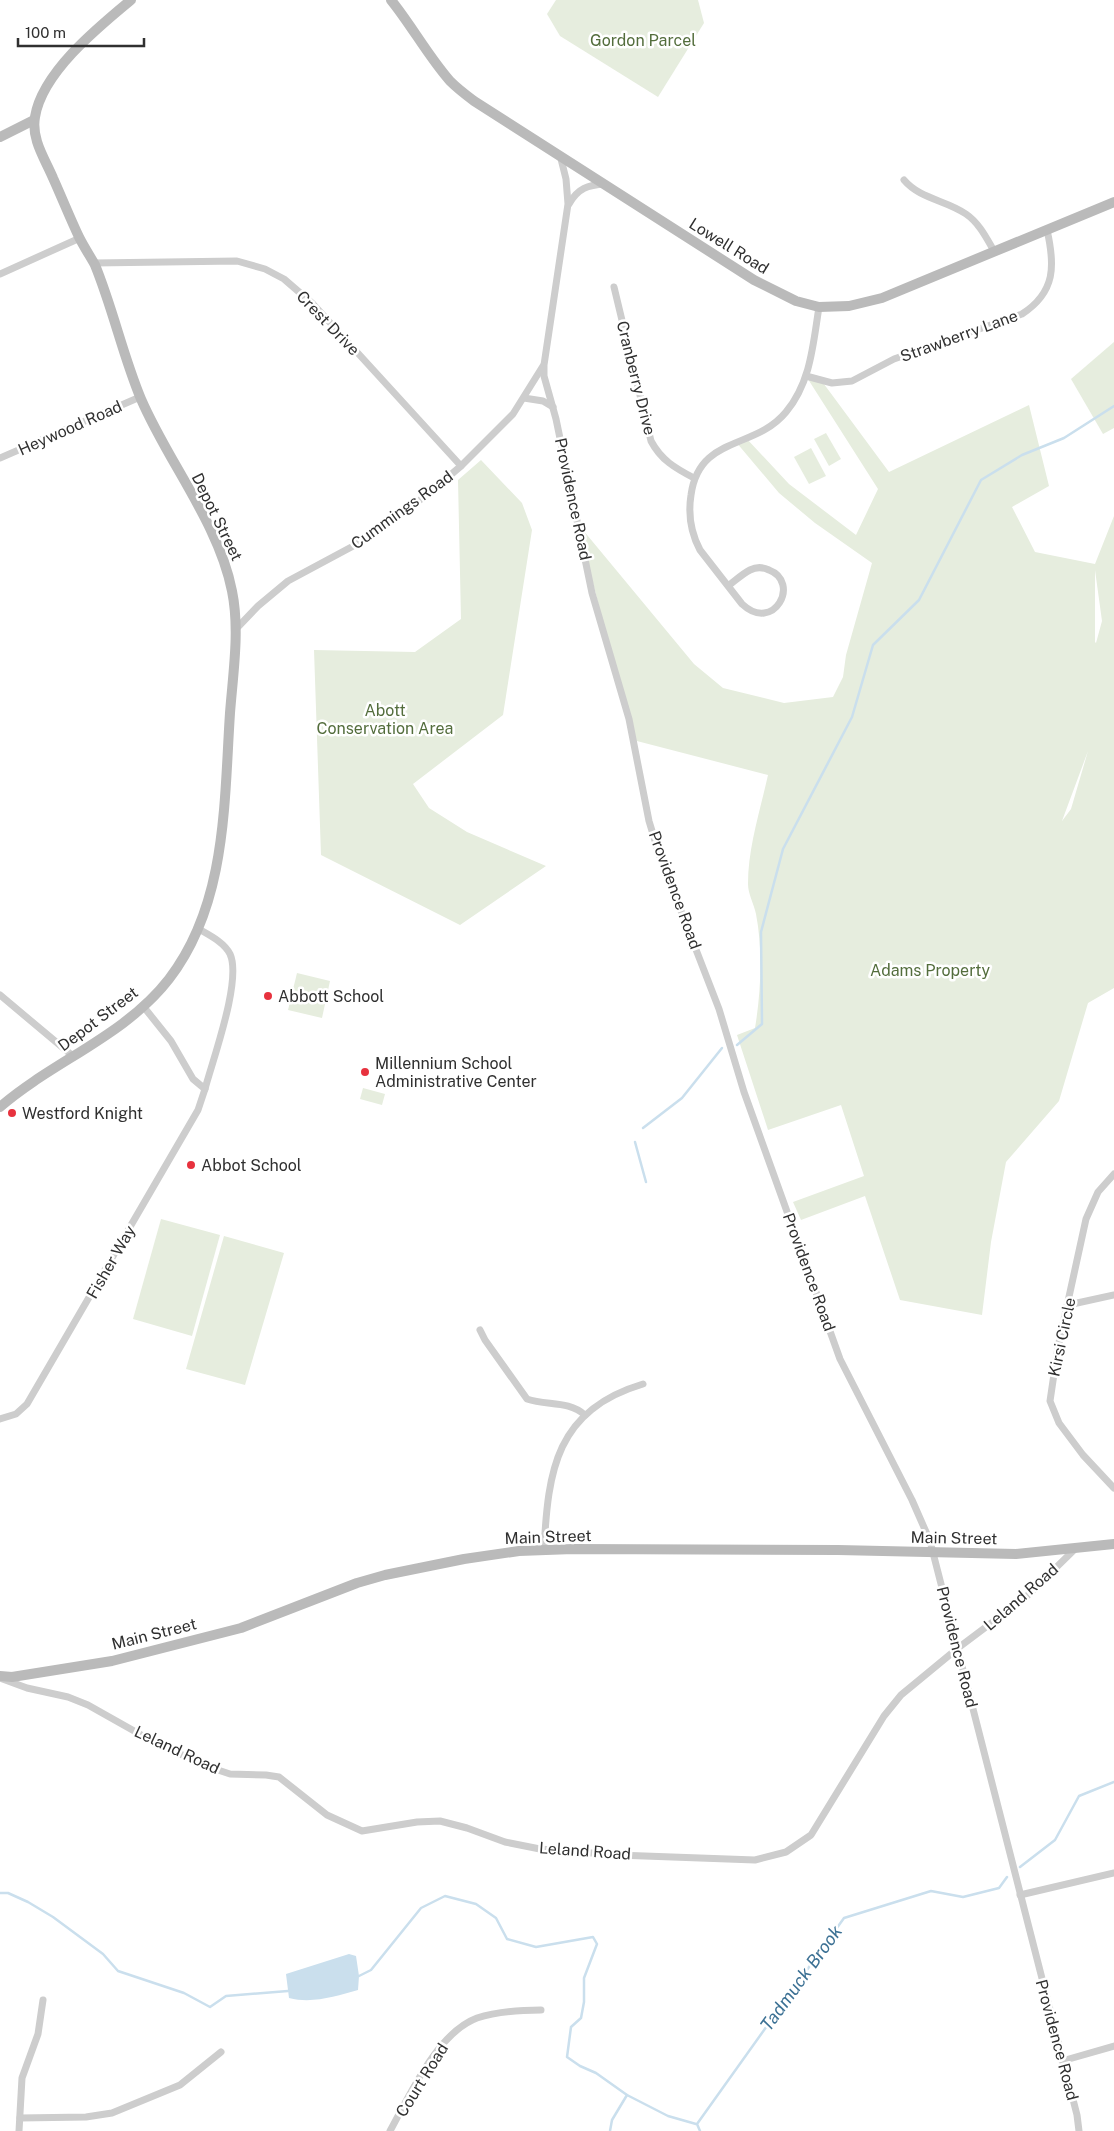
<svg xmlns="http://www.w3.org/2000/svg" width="1114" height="2131" viewBox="0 0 1114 2131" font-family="'Public Sans',sans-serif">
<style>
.green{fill:#e6edde;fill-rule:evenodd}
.water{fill:#cadfed}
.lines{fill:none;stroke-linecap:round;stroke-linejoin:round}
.stream{stroke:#cadfed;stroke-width:2.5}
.street{stroke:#cdcdcd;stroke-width:7}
.secondary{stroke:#bababa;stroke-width:10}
.poi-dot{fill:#e7323e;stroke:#fff;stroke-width:2}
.labels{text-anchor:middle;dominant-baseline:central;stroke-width:5;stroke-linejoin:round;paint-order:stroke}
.park-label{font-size:16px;fill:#536d3c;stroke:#fff}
.street-label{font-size:16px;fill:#303030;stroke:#fff}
.poi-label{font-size:16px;fill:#303030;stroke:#fff;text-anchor:start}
.water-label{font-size:18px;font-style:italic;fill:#3c7194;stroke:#fff}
</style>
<rect width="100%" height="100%" fill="#fff"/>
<g class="green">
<polygon points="556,0 698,0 704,23 658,97 560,36 547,14"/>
<polygon points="1114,342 1114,428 1103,434 1071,379"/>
<path d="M806,376L821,380L889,472L1029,405L1049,486L1012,507L1035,552L1095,564L1114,516V988L1088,1003L1059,1101L1006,1162L991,1242L982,1315L900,1300L865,1196L801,1220L793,1202L864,1176L841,1105L768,1130L737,1035L755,1028C761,992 763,950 756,914C754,904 748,894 748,884C748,848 760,811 768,775L633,740L578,524L694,664L723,688L784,703L833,697L843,677L846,655L872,563L815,523L779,493L736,442L746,438L789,484L856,535L878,489ZM1095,570L1102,621L1096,643L1095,642ZM1088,751L1071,809L1062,821Z"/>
<polygon points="826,433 841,459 829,466 814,439"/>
<polygon points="811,448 826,476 809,484 794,457"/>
<polygon points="481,460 522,503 532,530 503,715 413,784 429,808 467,832 546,866 460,925 321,855 314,650 415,652 461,619 458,480"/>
<polygon points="297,973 330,981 322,1018 288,1010"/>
<polygon points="363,1088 385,1094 382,1105 360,1099"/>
<polygon points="161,1219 220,1235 192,1336 133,1319"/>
<polygon points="224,1236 284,1253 245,1385 186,1369"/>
</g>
<path class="water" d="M349,1954L356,1956L359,1976L358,1990C336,1996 313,2004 289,1998L286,1974Z"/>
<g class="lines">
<g class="stream">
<polyline points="737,1045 762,1024 761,932 783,849 852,717 873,645 919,600 981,480 1022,455 1064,438 1114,406"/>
<polyline points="643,1128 682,1098 722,1048"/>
<polyline points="635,1142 646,1182"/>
<polyline points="1020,1867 1055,1840 1079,1796 1114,1782"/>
<polyline points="0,1893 8,1893 28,1902 53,1917 103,1954 118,1971 184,1993 210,2007 226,1996 288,1991"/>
<polyline points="359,1976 371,1970 421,1908 445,1896 476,1904 496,1918 507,1939 536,1947 593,1937 597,1944 584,1978 584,2002 581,2018 571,2027 567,2057 580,2066 596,2073 627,2095"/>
<polyline points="610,2131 612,2120 627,2095 668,2116 696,2124"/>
<polyline points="700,2131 697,2124 844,1918 931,1891 963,1897 999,1888 1007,1877"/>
</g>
<g class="street">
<polyline points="560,155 566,179 568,204 544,365 544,376 556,419 592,593 629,719 649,821 659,854 719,1009 744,1092 840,1359 912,1500 930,1541 1077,2115 1079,2131"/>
<path d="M904,180C920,199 946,200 966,214C979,223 986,237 994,251"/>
<path d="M569,204C578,188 588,185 605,184"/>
<polyline points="94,263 237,261 265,269 284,279 313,304 461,466"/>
<polyline points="0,274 80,238"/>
<path d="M614,287L651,441C661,460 675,468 694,478"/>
<path d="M806,376L832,383L852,381L894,359L1022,314C1056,292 1055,265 1047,230"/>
<polyline points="524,398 543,401 553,407"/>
<polyline points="0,458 140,397"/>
<path d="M728,586C735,581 742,574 750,570C756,567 763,567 769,570C801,582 774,634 742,604L700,550C691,533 688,514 691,495C699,435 755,450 786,412C811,382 813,344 819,307"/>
<polyline points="236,629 258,606 288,581 357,544 427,495 461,466 513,414 543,366"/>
<path d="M197,928C209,935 224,942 230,954C242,980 213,1059 205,1089"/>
<polyline points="0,995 74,1057"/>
<polyline points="1114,1174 1098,1192 1086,1219 1058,1347 1050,1401 1059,1423 1083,1455 1114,1488"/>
<polyline points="1068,1305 1114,1295"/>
<path d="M480,1330L485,1340L527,1399C547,1406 568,1400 585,1415"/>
<polyline points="0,1419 16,1414 27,1404 198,1110 205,1089 193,1079 171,1041 143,1006"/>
<path d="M544,1550C548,1470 556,1410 643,1384"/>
<polyline points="0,1678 27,1688 68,1697 88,1705 159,1745 215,1769 230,1774 266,1775 279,1777 327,1815 362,1831 417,1822 440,1821 467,1828 505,1842 540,1849 617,1855 755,1860 786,1852 811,1835 884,1716 901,1695 958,1648 1027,1596 1075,1549"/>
<polyline points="1020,1895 1114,1873"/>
<polyline points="1062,2061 1114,2046"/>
<polyline points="20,2118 86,2117 112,2113 180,2085 221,2052"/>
<polyline points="19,2131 22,2078 38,2034 43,2000"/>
<path d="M390,2131C410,2095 437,2033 477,2018C498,2011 520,2010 541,2010"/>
</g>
<g class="secondary">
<path d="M391,0C412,26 428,56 450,81C457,88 466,95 474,101L754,280L796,301L819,307L849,306L882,298L1114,202"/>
<polyline points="0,137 34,120"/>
<path d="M0,1107C53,1061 125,1036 169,979C227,904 224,803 230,713C233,673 240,630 232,591C219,524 168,462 141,399C123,356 113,309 95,265C90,256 84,247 79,237C70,218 62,198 53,178C45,159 31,139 35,117C42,73 97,28 131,0"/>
<polyline points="0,1676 12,1677 112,1661 241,1628 357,1583 385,1575 464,1559 519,1551 573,1549 838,1550 1016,1554 1114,1544"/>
</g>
</g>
<g class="poi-dot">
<circle cx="268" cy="996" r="5"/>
<circle cx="365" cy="1072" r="5"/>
<circle cx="12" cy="1113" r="5"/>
<circle cx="191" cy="1165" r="5"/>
</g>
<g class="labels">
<g class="park-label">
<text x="643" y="40">Gordon Parcel</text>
<text x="385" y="710">Abott<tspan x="385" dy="18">Conservation Area</tspan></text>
<text x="930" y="970">Adams Property</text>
</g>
<g class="street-label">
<text transform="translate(729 246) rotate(32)">Lowell Road</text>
<text transform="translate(328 323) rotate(46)">Crest Drive</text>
<text transform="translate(959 336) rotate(-20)">Strawberry Lane</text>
<text transform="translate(636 378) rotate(76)">Cranberry Drive</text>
<text transform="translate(70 428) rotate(-24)">Heywood Road</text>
<text transform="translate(573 499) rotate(78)">Providence Road</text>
<text transform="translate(402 510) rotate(-36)">Cummings Road</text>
<text transform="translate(217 517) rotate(64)">Depot Street</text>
<text transform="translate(675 890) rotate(70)">Providence Road</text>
<text transform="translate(98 1019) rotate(-37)">Depot Street</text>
<text transform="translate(111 1262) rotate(-60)">Fisher Way</text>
<text transform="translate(809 1272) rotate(70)">Providence Road</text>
<text transform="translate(1062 1337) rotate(-78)">Kirsi Circle</text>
<text transform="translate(548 1537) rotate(-2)">Main Street</text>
<text transform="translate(954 1538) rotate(1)">Main Street</text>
<text transform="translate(1021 1597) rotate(-41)">Leland Road</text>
<text transform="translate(154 1634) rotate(-14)">Main Street</text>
<text transform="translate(957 1647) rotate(76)">Providence Road</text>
<text transform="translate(177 1750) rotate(25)">Leland Road</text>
<text transform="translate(585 1851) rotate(4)">Leland Road</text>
<text transform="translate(1057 2040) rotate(75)">Providence Road</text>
<text transform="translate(422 2080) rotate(-58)">Court Road</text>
</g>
<g class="poi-label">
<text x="278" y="996">Abbott School</text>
<text x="375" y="1063">Millennium School<tspan x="375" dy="18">Administrative Center</tspan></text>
<text x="22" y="1113">Westford Knight</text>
<text x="201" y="1165">Abbot School</text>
</g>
<g class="water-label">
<text transform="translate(801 1978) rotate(-54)">Tadmuck Brook</text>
</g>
</g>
<path d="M18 38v8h126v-8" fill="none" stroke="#303030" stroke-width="2.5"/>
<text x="25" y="38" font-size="15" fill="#303030" stroke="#ffffff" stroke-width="4" paint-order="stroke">100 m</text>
</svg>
